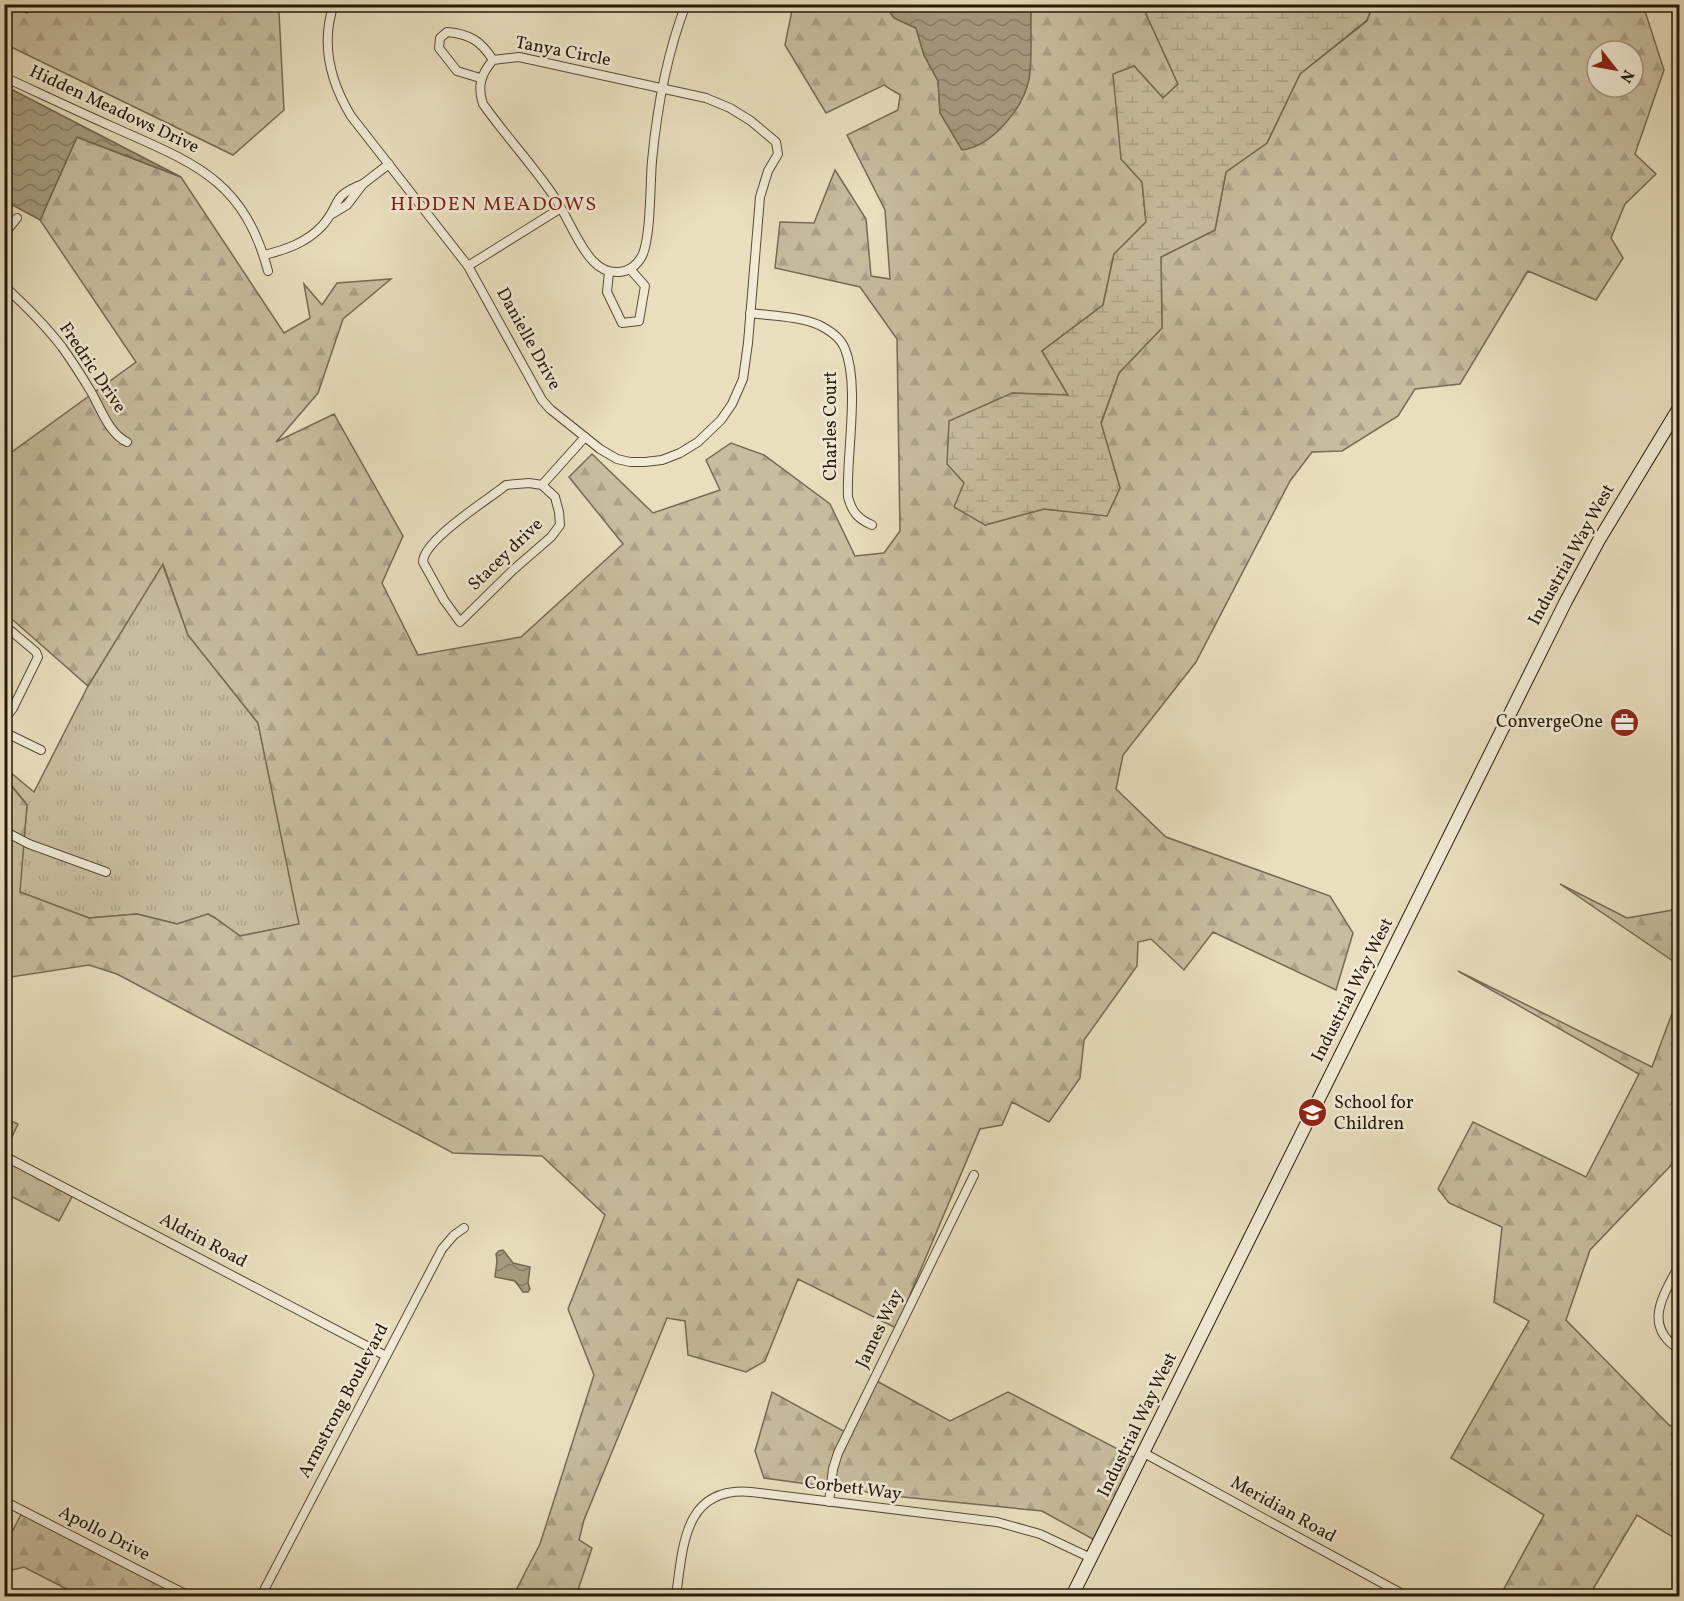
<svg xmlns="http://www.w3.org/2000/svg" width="1684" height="1601" viewBox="0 0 1684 1601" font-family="Vollkorn,serif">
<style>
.grass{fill:url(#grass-tufts);stroke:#776a54;stroke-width:1.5}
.forest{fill:url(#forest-firs);stroke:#776a54;stroke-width:1.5;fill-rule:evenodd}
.wetland{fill:url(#wetland-marsh);stroke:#776a54;stroke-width:1.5}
.water{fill:url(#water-waves);stroke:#736750;stroke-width:1.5}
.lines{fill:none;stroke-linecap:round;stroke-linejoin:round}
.street-casing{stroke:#574a36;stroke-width:10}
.secondary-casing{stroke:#261809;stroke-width:14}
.street{stroke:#f1ead5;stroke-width:8}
.secondary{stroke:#f1ead5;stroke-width:12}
.labels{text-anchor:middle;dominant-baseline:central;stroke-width:5;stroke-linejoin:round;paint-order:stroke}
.street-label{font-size:18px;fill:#261809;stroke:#f1ead5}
.poi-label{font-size:18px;fill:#261809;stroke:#f1ead5;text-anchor:end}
.neighbourhood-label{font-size:20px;letter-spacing:1.5px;fill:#7a1f14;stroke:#f1ead5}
</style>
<defs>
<pattern id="grass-tufts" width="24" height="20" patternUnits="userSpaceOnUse" patternTransform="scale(1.5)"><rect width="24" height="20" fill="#c8bc9f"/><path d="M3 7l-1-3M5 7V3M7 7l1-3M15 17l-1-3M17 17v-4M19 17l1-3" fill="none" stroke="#aca188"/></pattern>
<pattern id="forest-firs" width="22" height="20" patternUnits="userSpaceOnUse" patternTransform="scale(1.5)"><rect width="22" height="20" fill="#c8bc9f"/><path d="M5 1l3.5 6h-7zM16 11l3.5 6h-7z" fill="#aca188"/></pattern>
<pattern id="wetland-marsh" width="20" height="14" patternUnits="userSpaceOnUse" patternTransform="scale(1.5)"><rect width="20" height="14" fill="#c8bc9f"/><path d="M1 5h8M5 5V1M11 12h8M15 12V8" fill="none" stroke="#aca188"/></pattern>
<pattern id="water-waves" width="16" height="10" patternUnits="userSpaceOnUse" patternTransform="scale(1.5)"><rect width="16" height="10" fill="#a79b80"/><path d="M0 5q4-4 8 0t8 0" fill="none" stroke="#887d67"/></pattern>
</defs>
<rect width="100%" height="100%" fill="#e9debe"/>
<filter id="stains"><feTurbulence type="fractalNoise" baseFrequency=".00333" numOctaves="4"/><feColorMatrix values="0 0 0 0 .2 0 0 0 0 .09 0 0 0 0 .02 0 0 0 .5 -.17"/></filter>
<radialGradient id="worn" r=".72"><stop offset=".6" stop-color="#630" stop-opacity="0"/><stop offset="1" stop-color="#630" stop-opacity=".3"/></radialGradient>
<polygon class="grass" points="162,563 188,635 258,723 300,924 240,936 215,918 208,914 177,924 137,914 89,918 19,892 27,805 5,777 4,767 34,792 88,686"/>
<g class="forest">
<polygon points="31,4 282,5 279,12 284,110 233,155 5,44 5,5 27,13"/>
<path d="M793,5H885L894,18L916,28L924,55L938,81L940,113L1029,80L1031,5H1142L1178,84L1163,98L1134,66L1121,159L1142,182L1146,222L1114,254L1103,305L1042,351L1068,395L1012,393L964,483L985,525L1044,509L1107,515L1120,488L1101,424L1119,373L1162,328L1161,257L1215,230L1226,172L1267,143L1300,74L1367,21L1373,5H1643L1664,70L1635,154L1656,174L1625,204L1611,238L1623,258L1596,300L1528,271L1460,384L1415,389L1398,416L1342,451L1312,452L1290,481L1196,662L1123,755L1116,789L1166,837L1330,896L1353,933L1336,990L1213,932L1184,970L1151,939L1138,942L1137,966L1084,1040L1080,1078L1049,1122L1012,1102L1002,1125L980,1129L896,1328L798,1279L765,1361L746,1372L688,1355L685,1321L667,1318L584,1520L579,1540L592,1548L576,1596H513L540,1544L594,1375L568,1309L605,1215L542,1156L453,1153L117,974L89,965L5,978L4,777L27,805L20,892L89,918L137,914L177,924L208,914L215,918L240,936L299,924L258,723L188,635L163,564L88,686L5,613V457L136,362L40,220L77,137L181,177L284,333L310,318L304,284L322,305L337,283L391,279L343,319L318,393L276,442L334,414L403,536L382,583L418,655L521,637L623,544L569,477L592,454L653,513L720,490L706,460L731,443L764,455L830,504L855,556L884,553L900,531L897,339L860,287L775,268L780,222L814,223L835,170L866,219L871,276L890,279L885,210L847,135L898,110L900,95L884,85L826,113L785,45ZM1597,51H1633V87H1597Z"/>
<polygon points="1560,884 1627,918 1679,909 1679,965"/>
<polygon points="1458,971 1652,1067 1679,995 1679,1157 1590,1250 1566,1320 1669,1425 1679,1431 1679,1541 1637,1515 1589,1596 1500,1596 1544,1515 1451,1458 1529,1321 1494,1302 1502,1227 1449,1203 1438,1189 1473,1122 1586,1177 1639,1074"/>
<polygon points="5,1118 18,1124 5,1152"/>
<polygon points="4,1156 75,1191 59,1221 5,1193"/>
<polygon points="873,1379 950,1421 1008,1392 1137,1459 1098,1542 1042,1511 903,1497 764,1478 755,1451 772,1392 847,1433"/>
<polygon points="24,1509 183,1596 80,1596 24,1567 8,1571 5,1578 5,1545"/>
</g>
<polygon class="wetland" points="1142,5 1373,5 1367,20 1300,74 1267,143 1226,172 1215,230 1161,257 1162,328 1119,373 1101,423 1120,488 1107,516 1044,509 985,525 954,507 964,483 947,464 949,421 1012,393 1068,395 1042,351 1103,305 1114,254 1146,222 1142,182 1121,159 1113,74 1134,66 1163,98 1178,84"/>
<g class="water">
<path d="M885,5H1031C1030,26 1033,59 1029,79C1023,109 992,146 962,150L940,113L938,81L924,55L916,28L894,18Z"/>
<polygon points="5,86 181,177 77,137 40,220 5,201"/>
<polygon points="503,1250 513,1263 530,1267 528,1283 530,1289 528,1292 523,1292 515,1281 495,1277 497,1261 496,1254 499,1251"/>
</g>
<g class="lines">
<defs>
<g id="street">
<path d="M334,4C320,44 330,81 351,116L468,266L542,400L550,409L600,449L617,459L630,462H645L662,460L680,453L698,442L721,420L732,404L743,379L748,343L760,197L768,171L778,154L776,142L751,121L730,108L706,98L519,57L493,60C481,74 477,86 483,104C505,135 531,163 553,195C566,213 578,246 593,261C608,277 631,276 642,256C651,238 650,183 652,161C657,108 667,53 686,4"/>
<path d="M4,77C41,94 77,111 113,127C193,163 243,178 268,271"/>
<path d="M480,78L457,71L439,48L440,38L447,32C470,34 481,41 493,60"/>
<polyline points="332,214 347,205 363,184 389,164"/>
<polyline points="4,234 17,218"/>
<path d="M264,255C285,250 306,243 322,226C342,204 329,197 363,184"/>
<polyline points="468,266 561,208"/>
<polyline points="609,272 607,292 622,323 639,321 645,286 630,269"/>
<path d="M4,286C25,305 45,325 62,347C72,361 81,375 90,390C100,406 108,433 127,442"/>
<path d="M750,313C772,316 798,316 819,325C829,330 841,338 845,349C860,386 846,455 848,497C852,512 858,519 872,525"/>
<path d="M529,483L542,485L555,497L559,512L560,525L551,537L513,570L460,622L444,600L423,562C423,541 484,502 501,489L506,485Z"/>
<polyline points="542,485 585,437"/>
<polyline points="4,625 36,652 38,657 13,708 4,720"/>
<polyline points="4,732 41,750"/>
<polyline points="4,831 29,844 106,872"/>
<polyline points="4,1156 386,1356"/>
<path d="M1680,1264C1664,1294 1641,1326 1680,1350"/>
<polyline points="1144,1453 1406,1596"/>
<polyline points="4,1501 189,1596"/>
<polyline points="829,1502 833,1469 838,1453 974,1175"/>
<polyline points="261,1596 442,1249 454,1235 464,1228"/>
<path d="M676,1596C683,1548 683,1486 751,1492L997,1522L1040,1534L1091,1558"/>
</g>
<polyline id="secondary" points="1072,1596 1566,601 1599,540 1680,406"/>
</defs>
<use href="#street" class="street-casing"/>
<use href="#secondary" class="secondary-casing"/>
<use href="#street" class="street"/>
<use href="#secondary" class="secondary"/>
</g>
<defs>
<symbol id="office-disc" viewBox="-11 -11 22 22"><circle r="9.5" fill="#8f2418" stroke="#f1ead5"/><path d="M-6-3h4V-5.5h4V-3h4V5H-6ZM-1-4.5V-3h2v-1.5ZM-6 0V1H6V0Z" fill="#fff"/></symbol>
<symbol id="school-disc" viewBox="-11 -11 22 22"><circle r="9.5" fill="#8f2418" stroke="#f1ead5"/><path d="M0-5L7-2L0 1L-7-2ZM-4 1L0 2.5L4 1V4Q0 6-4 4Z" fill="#fff"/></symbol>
</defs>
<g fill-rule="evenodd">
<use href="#office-disc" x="1608" y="706" width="33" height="33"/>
<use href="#school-disc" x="1296" y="1096" width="33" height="33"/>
</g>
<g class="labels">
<g class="street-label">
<text transform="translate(563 52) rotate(11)">Tanya Circle</text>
<text transform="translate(114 110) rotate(25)">Hidden Meadows Drive</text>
<text transform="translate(528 339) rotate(61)">Danielle Drive</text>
<text transform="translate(92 368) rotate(56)">Fredric Drive</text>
<text transform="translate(831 426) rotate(-90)">Charles Court</text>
<text transform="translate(506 555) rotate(-44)">Stacey drive</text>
<text transform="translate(1572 555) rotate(-61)">Industrial Way West</text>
<text transform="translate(1353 990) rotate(-63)">Industrial Way West</text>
<text transform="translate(203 1241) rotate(28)">Aldrin Road</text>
<text transform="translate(880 1329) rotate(-64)">James Way</text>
<text transform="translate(344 1401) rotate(-62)">Armstrong Boulevard</text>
<text transform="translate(1138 1425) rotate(-64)">Industrial Way West</text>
<text transform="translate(853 1489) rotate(7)">Corbett Way</text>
<text transform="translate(1283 1510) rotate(29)">Meridian Road</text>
<text transform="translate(104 1534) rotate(27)">Apollo Drive</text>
</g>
<g class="poi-label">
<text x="1603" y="722">ConvergeOne</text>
<text x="1334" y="1103" text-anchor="start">School for<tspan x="1334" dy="21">Children</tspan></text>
</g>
<g class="neighbourhood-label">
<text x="494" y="205">HIDDEN MEADOWS</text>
</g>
</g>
<rect width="1684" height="1601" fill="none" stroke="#e9debe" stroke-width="24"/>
<rect x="6" y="6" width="1672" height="1589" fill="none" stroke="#261809" stroke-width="3"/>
<rect x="12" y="12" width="1660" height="1577" fill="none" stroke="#261809" stroke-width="1.5"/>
<g transform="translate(1615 69) rotate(121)"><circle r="28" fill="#f1ead5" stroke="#a09683" stroke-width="1.5"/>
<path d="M0-4.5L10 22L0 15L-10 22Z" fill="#8f2418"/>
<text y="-9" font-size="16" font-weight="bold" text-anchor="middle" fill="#261809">N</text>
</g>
<rect width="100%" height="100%" filter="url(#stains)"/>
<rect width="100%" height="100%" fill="url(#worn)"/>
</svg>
